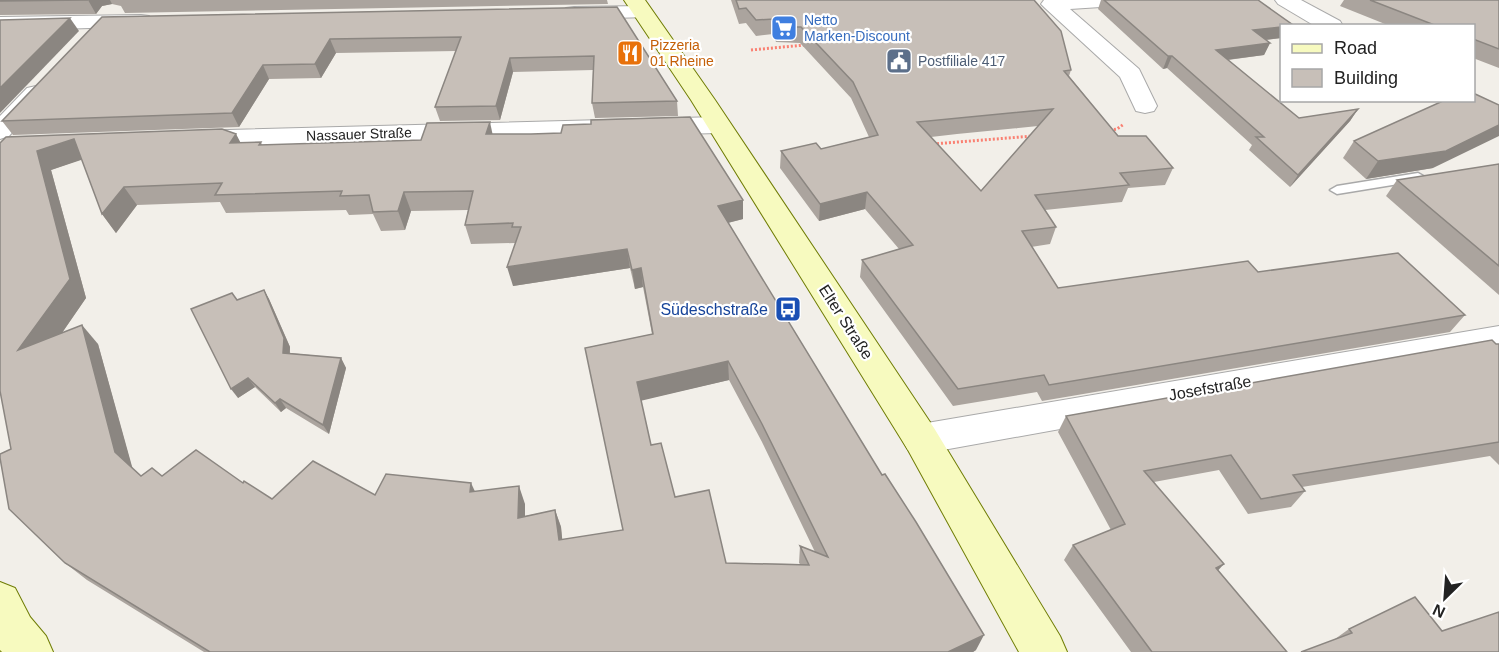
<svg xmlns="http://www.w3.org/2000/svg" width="1499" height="652" viewBox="0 0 1499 652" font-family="Arial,sans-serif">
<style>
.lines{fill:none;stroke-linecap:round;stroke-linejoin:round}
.lane-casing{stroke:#a9a9a9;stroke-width:3}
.street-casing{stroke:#a9a9a9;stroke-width:2}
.secondary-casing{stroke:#707d05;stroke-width:2}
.path{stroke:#fa8072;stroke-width:3;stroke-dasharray:2 2;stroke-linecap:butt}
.lane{fill:#fff;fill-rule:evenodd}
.street{fill:#fff;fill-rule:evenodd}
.secondary{fill:#f7fabf;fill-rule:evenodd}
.wall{fill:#aba49e;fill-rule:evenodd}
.shaded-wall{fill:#8b8681}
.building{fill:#c7bfb8;stroke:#8b8681;stroke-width:1.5;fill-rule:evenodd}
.labels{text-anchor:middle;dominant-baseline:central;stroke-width:4.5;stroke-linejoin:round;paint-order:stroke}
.far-shop-label{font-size:14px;fill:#366cbe;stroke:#fff;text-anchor:start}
.far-food-label{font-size:14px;fill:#c56008;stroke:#fff;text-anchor:start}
.far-service-label{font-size:14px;fill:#4e5e75;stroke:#fff;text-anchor:start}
.far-street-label{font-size:14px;fill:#222;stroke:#fff}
.transit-label{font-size:16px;fill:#164399;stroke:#fff;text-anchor:end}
.street-label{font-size:16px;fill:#222;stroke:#fff}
</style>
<rect width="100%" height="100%" fill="#f2efe9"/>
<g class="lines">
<defs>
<polygon id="lane" points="1418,173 1425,177 1423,180 1337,194 1330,190 1337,186"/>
<g id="street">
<polygon points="1044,0 1126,0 1123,4 1116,6 1070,9 1139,69 1157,106 1154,111 1145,113 1136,111 1120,77 1045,8 1041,4"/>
<polygon points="1275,0 1301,0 1340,21 1343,26 1315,26 1278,4"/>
<polygon points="641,6 649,7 652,12 649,17 574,19 566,18 563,13 566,8 574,7"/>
<polygon points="141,15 149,16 152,21 149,26 0,31 0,17"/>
<polygon points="36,86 45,88 48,93 9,136 0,139 0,116 27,88"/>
<polygon points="718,117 727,120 731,125 727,130 718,133 192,147 183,145 179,139 183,133 192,131"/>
<polygon points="1499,326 1499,350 921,454 908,450 902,439 908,428 921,424"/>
</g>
<g id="secondary">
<polygon points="624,0 645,0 715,100 934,428 1060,636 1067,652 1019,652 908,450 691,100"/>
<polygon points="0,582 15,588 30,617 46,636 53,652 2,652 0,650"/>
</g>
</defs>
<use href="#lane" class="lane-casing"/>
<use href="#street" class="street-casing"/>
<use href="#secondary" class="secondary-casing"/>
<g class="path">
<polyline points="751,50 805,45"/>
<polyline points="1110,130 1117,129 1124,124"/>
<polyline points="933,144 1033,136"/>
</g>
<use href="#lane" class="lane"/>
<use href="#street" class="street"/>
<use href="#secondary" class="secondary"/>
</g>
<g class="wall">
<polygon points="0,0 607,0 608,4 125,13 121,6 112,4 102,6 96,14 0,15"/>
<path d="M731,0H1034L1071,70L1069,76L1118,136L1173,168L1165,185L1128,188L1122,202L1045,210L1056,227L1050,244L1031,247L1058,288L1258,272L1465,315L1450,332L1042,401L1037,392L953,406L860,277L862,260L899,249L865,209L819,221L780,168L781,151L821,149L869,137L851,98L800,43L776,42L773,34L756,36L746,23L739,24ZM1038,126L981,191L931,137L957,134Z"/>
<polygon points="1101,0 1258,0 1281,38 1266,40 1270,43 1264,55 1228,60 1299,118 1358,109 1350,121 1290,187 1249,150 1252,145 1167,68 1163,69 1098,9"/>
<polygon points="1344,0 1499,0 1499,68 1473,58 1473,26 1390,26 1340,6"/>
<polygon points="617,7 677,101 678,116 595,118 592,103 593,70 513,72 500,120 440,121 435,107 456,51 336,53 321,78 269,79 239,127 13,135 2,121 102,17"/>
<path d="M236,134L240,143L261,142L262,145L421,140L493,134L743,219L728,223L976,650L973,652H204L87,580L65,563L11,449L0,143ZM82,159L102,214L116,233L137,205L220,202L226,213L346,210L349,215L373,214L381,231L405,230L411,211L468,210L465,225L471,244L515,243L513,286L630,268L635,289L643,287L652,334L585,348L623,530L562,540L561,527L555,510L525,516V504L475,491L272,499L243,483L162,476H141L132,468L98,344L62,333L86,298L51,170ZM729,380L762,442L815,552L800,546L799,563L800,564L726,563L675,497L651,445L641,400Z"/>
<polygon points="1354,141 1433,168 1366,179 1343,158"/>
<polygon points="1499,164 1499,295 1386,196 1397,180"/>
<polygon points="264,290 269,299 290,347 290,353 341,358 346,368 329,434 286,408 281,412 255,387 238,398 232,293 237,300"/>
<polygon points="1499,344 1499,465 1490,456 1302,487 1305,491 1291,507 1248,514 1219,470 1154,482 1218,571 1287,652 1131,652 1064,560 1073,545 1111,530 1058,432 1066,416"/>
<polygon points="1349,629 1442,631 1499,652 1335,639"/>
</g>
<g class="shaded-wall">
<polygon points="88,0 110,0 112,4 102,6 96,14"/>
<polygon points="70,18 79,31 0,113 0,88"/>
<polygon points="1281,27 1281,38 1247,42 1253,30"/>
<polygon points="330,39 336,53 321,78 315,64"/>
<polygon points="1270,43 1264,55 1210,62 1216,50"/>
<polygon points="1168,56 1172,56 1167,68 1163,69"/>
<polygon points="510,58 513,72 500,120 496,106"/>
<polygon points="263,65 269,79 239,127 232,113"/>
<polygon points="1358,109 1350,121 1290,187 1298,175"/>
<polygon points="490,122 494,141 486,134"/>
<polygon points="1499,125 1499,136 1433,168 1366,179 1378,161"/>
<polygon points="236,134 246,153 230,143"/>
<polygon points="74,139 87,158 51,170 86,298 37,369 18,350 37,151"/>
<polygon points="124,187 137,205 116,233 102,214"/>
<polygon points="404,192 411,211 405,230 398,211"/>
<polygon points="867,192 865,209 819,221 820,204"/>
<polygon points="743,200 743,219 719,225 718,206"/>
<polygon points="627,249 630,268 513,286 507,267"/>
<polygon points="641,268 643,287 635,289 632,270"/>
<polygon points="264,290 269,299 290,347 289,362 283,353"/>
<polygon points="82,325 98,344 133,470 115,452"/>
<polygon points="341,358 346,368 329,434 323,425"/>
<polygon points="728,361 729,380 640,401 637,382"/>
<polygon points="248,378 255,387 238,398 231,389"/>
<polygon points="280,399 286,408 281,412 275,403"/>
<polygon points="471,483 479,500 470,492"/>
<polygon points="519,486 525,504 525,535 518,518"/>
<polygon points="555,510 561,527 564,557 559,540"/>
<polygon points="1224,564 1211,578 1216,568"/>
<polygon points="984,635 976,650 973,652 948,652"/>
</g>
<g class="building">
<polygon points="0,0 88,0 0,1"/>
<path d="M736,0H1034L1061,31L1071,70L1064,71L1118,136H1146L1173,168L1120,173L1129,185L1035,195L1056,227L1022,231L1058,288L1248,261L1258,272L1398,253L1465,315L1049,385L1044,375L958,389L862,260L913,245L867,192L820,204L781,151L816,143L821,149L878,135L853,82L801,27H776L774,19L756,20L746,8L739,9ZM1053,109L981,191L917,122Z"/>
<polygon points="1104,0 1258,0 1293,25 1281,26 1281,27 1253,30 1270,43 1216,50 1299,118 1358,109 1298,175 1256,137 1264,137 1172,56 1168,56"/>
<polygon points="1370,0 1499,0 1499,49 1473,39 1473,26 1437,26"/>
<polygon points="617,7 677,101 592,103 594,56 510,58 496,106 435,107 461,37 330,39 315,64 263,65 232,113 2,121 102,17"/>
<polygon points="70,18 0,88 0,20"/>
<polygon points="1473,93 1499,105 1499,125 1446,151 1378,161 1354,141 1445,100 1473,100"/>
<path d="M690,117L743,200L718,206L882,475L885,474L916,522L984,635L948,652H210L65,563L9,509L0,458V454L11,449L0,391V143L6,137L222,129L236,134L230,143L261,142L259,145L421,140L427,123L490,122L486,134H531L561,133L563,125L591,124V120ZM74,139L102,214L124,187L222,183L215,195L342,191L340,196L369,195L373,212L398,211L404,192L473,191L465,225L513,223L512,227H521L507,267L627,249L632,270L641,268L653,334L585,348L623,530L559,540L555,510L518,518L519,486L470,492L471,483L386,474L375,495L313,461L272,499L244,481L243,483L196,450L162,476L152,468L141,476L115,452L82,325L18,350L70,279L37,151ZM728,361L762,424L828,557L800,546L809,565L726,563L709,490L675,497L661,443L651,445L637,382Z"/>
<polygon points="1499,164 1499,266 1397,180"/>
<polygon points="264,290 284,338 283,353 341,358 323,425 280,399 275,403 248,378 231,389 191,309 232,293 237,300"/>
<polygon points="1492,340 1496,344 1499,344 1499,442 1293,475 1305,491 1261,499 1231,455 1144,471 1224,564 1216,568 1287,652 1152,652 1073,545 1125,524 1066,416"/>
<polygon points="1415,597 1442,631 1499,612 1499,652 1301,652 1352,633 1349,629"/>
</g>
<defs>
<symbol id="supermarket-square" viewBox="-11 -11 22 22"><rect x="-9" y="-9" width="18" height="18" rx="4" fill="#3f7fe0" stroke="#fff"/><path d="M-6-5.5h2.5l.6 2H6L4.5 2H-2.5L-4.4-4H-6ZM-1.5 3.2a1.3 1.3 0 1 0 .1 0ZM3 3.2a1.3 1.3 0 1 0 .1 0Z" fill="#fff"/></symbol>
<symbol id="restaurant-square" viewBox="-11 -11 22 22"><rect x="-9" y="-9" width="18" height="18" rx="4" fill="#e8710a" stroke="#fff"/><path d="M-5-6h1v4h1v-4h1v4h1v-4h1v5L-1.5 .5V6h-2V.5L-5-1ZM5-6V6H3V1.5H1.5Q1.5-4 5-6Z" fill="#fff"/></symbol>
<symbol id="civic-square" viewBox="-11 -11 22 22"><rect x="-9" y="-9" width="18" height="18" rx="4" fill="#5c6f8a" stroke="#fff"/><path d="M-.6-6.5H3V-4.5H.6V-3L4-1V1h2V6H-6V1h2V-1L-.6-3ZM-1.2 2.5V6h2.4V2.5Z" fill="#fff"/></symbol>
<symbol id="bus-square" viewBox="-11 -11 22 22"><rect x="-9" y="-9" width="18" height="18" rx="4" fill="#1a4fb4" stroke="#fff"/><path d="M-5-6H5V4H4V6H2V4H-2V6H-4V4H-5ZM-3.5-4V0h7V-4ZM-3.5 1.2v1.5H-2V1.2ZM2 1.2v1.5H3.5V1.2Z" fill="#fff"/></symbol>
</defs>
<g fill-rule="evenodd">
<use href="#supermarket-square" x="769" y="13" width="30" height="30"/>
<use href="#restaurant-square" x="615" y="38" width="30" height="30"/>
<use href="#civic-square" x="884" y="46" width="30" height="30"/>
<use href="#bus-square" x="773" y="294" width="30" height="30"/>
</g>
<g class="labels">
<g class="far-shop-label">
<text x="804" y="20">Netto<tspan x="804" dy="16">Marken-Discount</tspan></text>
</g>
<g class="far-food-label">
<text x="650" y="45">Pizzeria<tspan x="650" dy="16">01 Rheine</tspan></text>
</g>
<g class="far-service-label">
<text x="918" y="61">Postfiliale 417</text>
</g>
<g class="far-street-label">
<text transform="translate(359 134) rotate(-2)">Nassauer Straße</text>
</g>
<g class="transit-label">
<text x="768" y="309">Südeschstraße</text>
</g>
<g class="street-label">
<text transform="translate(846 322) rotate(57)">Elter Straße</text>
<text transform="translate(1210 388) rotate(-10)">Josefstraße</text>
</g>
</g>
<rect x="1280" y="24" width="195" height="78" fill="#ffffff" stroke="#a7a7a7" stroke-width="1.5"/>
<rect x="1292" y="44" width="30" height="9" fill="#f7fabf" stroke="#a7a7a7" stroke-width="1.5"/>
<text x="1334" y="54" font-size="18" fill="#222222">Road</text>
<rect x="1292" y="69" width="30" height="18" fill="#c7bfb8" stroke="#a7a7a7" stroke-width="1.5"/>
<text x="1334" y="84" font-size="18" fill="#222222">Building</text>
<g transform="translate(1445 598) rotate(205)" stroke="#ffffff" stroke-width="4.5" paint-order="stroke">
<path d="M0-4.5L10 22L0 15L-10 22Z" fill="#222222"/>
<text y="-9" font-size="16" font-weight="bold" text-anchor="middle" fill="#222222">N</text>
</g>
</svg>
